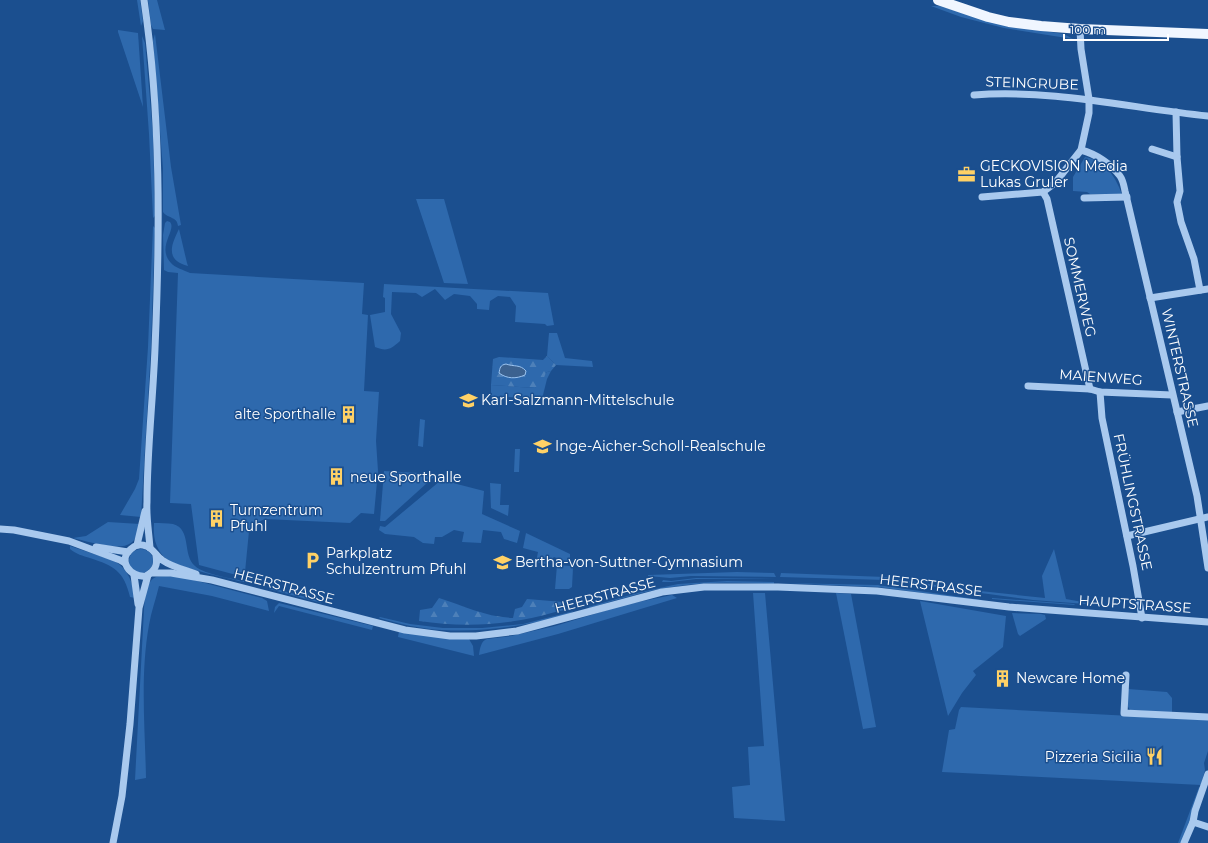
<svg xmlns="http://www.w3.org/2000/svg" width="1208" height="843" viewBox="0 0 1208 843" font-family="Montserrat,sans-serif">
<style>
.green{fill:#2e69ad}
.forest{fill:url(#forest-firs)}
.water{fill:#3c6290;stroke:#9cc4f0}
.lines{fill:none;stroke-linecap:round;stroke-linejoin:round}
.minor{stroke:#a9c9ee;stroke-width:7}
.major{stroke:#f0f6ff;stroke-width:10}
.labels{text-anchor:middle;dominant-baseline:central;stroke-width:3;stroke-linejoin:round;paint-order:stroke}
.street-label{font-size:14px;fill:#fff;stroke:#1b4f8f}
.poi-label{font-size:14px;fill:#fff;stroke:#1b4f8f;text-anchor:start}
</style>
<defs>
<pattern id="forest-firs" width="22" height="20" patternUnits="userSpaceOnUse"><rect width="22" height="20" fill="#2e69ad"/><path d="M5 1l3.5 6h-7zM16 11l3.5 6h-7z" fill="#4d80b9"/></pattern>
</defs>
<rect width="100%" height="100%" fill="#1b4f8f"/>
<g class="green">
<polygon points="137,0 140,0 143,21 141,26"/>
<polygon points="148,0 157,0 165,30 153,29 151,25"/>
<polygon points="931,6 940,6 1005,25 1064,34 1073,39 1004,28 961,17"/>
<polygon points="118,30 138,33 143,107 118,32"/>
<path d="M155,34L171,167L181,225L178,226C177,216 168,219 163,212V169L153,41Z"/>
<polygon points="142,36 145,43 153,134 155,216 153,218 149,134"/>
<path d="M1085,157C1105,160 1115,176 1122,194H1090L1087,192L1073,191V177Z"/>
<polygon points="416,199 444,199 468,284 444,283"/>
<path d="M167,221L170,222C177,230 156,247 171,263C175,268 184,270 190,273L364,283L362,314L368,315L364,391L379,392L376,441L378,471L374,514L361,513L350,523L265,519L254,524L249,531L245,572L240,576L199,565L191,504L170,503L178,273L168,272L164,270L163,235L165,223Z"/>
<polygon points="153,226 155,228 151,347 141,517 120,515 135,489 139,479 148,347"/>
<path d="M179,229L187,263L188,266C165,260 171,245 179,229Z"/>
<path d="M384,284L548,293L554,325L547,326L545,324L515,322L516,306L510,297L498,296L490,301L489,310L477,309V304L470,296L454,294L445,300L435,289L422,297L416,293L392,292L391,314L401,333L400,341C391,349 387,352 375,347L370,315L385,312V298L383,297Z"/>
<polygon points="549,333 557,333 565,358 592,361 593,367 556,365 547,356"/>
<path d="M551,371L547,379L542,399L491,396V385L535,388C544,381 541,379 547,372Z"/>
<polygon points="420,419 425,420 423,447 418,446"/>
<polygon points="515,449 520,449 519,472 514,472"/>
<polygon points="384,471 437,474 385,521 380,521"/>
<polygon points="446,476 453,477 453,483 484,491 482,514 520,531 517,543 504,539 501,532 483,530 481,543 462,542 464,532 454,530 442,537 435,537 434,544 423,543 414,537 385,534 379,530 380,526 385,527"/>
<polygon points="490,483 501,484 500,505 509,505 508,516 491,508"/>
<path d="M108,522L140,524C139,530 137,539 131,543C119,552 87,541 73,538L86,536Z"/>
<path d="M154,523C160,523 167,523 173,524C192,529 182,555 195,566C205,575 235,579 249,582H243C228,578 173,567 164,557C155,547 153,536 154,523Z"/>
<polygon points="526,533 570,554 570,563 554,557 546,564 536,562 538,552 523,548"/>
<path d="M70,546L115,561C128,570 133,582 135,598L130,597C124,571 114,566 90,558C83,556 76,554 70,549Z"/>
<polygon points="1054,549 1066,599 1099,605 1033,600 885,580 780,577 781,573 885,577 961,589 1045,598 1042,576"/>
<circle cx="141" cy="561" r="12"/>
<polygon points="557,565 571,566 573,568 572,587 569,589 555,589"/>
<polygon points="737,572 774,573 776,577 691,576 670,578 648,576 648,575"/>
<path d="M169,576L186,578L262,598L267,601L269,611L212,596L159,586C156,599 151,612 149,625C140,675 145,727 146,778L135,780L144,609C145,600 145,581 156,577C160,576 165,576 169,576Z"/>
<polygon points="696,578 776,579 696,579 671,582 662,582 663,580 671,581"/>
<path d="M727,581L774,582V584C742,583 710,581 679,586C648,590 619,599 590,608L588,607L641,592L678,584Z"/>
<polygon points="783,583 878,585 982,600 981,601 878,587"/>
<polygon points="269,587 317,600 322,599 321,603 269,589"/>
<polygon points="753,593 765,593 785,821 734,818 732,787 750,785 748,747 764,746"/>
<polygon points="836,593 851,594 876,727 863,729"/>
<path d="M672,595L677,598L558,634L479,655C480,648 481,641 487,639L511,636L555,626L624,605Z"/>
<polygon points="992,598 1074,604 1075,605 992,599"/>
<polygon points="920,601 1006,616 1003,647 973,671 976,675 962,693 948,716"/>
<polygon points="279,603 373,626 372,630 279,606 274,613 275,607"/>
<path d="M574,611C565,617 553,619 542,621C510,628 475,632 442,630C421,629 400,624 379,618L380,617L410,624L443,628H482L523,624Z"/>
<polygon points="1012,613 1041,614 1045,615 1046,619 1020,636 1018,634"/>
<polygon points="399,631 469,639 473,646 474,656 398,637"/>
<polygon points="1128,689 1167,692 1172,698 1172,713 1130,710 1127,705"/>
<polygon points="961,707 1208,720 1208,751 1204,763 1205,770 1201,785 942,772 949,730 955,729 959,710"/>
<polygon points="1199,787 1200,787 1192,819 1182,843 1178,843"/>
</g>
<g class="forest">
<path d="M547,356L556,365L551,371L547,372C542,378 544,386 535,388L491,385L493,359L499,357L543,360Z"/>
<path d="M439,598C464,606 486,617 513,618L515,609L522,607L527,599L563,602L564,610C550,613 535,618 521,620C487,626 453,626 419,621L420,610L432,608Z"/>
</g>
<path class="water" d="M506,364C514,367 520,364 526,371L525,375C516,379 507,379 499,373C500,368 500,365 506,364Z"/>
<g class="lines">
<g class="minor">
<path d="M144,0C161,115 160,232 155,348C153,399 147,451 147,502C146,517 149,533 150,548"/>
<path d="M974,95C1053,89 1130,108 1208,116"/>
<polyline points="1176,112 1177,157 1180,191 1177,202 1181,222 1194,259 1200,290"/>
<polyline points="1152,149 1177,157"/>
<path d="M1081,150C1096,154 1111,164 1120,176C1123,180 1124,186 1125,191L1197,496L1208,568"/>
<polyline points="1043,192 1047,199 1090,389"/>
<polyline points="982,197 1043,192 1055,183 1081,150 1089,113 1089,99 1081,49 1080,29"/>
<polyline points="1084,198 1127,197"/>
<polyline points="1150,298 1208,289"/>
<polyline points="1028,386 1090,389 1100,392 1172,395"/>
<polyline points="1100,392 1102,418 1133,566 1142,618"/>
<polyline points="1177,412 1208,406"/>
<polyline points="0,529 14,530 69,541 120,560 125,563"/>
<polyline points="1127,536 1208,517"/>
<polyline points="137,545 145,511"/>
<polyline points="96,547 128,552"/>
<path d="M156,556C158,565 155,571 146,576C130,578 117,560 131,549C135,545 141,544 146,546C153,548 156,556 162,560C172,567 185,570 196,574"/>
<polyline points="151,573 171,573 212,580 405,630 450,636 476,636 517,631 662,592 704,587 778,587 877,591 1009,607 1208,622"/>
<polyline points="134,575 138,604"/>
<polyline points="1126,675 1124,713 1208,717"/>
<polyline points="1193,822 1208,827"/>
<polyline points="113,843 122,796 130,724 139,608 148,575"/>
<polyline points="1184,843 1193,822 1195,811 1208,774"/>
</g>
<polyline class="major" points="938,0 988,17 1009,22 1041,26 1080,29 1208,34"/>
</g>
<defs>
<symbol id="office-bare" viewBox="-9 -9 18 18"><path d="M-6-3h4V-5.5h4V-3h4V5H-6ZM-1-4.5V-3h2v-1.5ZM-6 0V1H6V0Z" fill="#ffd166" stroke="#1b4f8f" stroke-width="2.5" paint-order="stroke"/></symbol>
<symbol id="school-bare" viewBox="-9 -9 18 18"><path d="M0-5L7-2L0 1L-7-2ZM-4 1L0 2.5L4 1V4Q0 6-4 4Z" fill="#ffd166" stroke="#1b4f8f" stroke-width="2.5" paint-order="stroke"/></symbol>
<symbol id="building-bare" viewBox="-9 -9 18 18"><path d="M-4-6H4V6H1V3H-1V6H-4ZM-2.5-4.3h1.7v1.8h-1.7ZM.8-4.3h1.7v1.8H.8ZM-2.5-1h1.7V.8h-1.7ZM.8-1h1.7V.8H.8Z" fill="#ffd166" stroke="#1b4f8f" stroke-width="2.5" paint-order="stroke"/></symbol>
<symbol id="parking-bare" viewBox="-9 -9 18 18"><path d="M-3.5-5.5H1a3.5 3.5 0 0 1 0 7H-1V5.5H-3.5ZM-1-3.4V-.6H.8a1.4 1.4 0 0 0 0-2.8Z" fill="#ffd166" stroke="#1b4f8f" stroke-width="2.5" paint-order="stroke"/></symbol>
<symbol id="restaurant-bare" viewBox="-9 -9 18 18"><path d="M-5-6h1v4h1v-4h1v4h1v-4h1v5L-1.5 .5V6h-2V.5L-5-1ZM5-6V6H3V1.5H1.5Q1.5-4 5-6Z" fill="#ffd166" stroke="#1b4f8f" stroke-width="2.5" paint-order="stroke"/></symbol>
</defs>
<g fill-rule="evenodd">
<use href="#office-bare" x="954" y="162" width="25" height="25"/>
<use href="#school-bare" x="456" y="388" width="25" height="25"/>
<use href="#building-bare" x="336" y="402" width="25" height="25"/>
<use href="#school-bare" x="530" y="434" width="25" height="25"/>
<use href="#building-bare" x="324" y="464" width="25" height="25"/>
<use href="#building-bare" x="204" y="506" width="25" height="25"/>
<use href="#parking-bare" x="300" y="548" width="25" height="25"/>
<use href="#school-bare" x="490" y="550" width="25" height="25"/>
<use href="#building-bare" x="990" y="666" width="25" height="25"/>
<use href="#restaurant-bare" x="1142" y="744" width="25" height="25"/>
</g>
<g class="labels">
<g class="street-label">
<text transform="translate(1032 83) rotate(2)">STEINGRUBE</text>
<text transform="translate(1080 287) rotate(77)">SOMMERWEG</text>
<text transform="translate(1180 368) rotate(77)">WINTERSTRASSE</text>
<text transform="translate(1101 377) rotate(4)">MAIENWEG</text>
<text transform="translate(1133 502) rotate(78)">FRÜHLINGSTRASSE</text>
<text transform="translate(931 585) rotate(7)">HEERSTRASSE</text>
<text transform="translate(284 586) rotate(15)">HEERSTRASSE</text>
<text transform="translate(605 595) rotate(-15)">HEERSTRASSE</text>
<text transform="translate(1135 604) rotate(4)">HAUPTSTRASSE</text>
</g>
<g class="poi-label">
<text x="980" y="166">GECKOVISION Media<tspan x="980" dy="16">Lukas Gruler</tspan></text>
<text x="481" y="400">Karl-Salzmann-Mittelschule</text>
<text x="336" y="414" text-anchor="end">alte Sporthalle</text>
<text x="555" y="446">Inge-Aicher-Scholl-Realschule</text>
<text x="350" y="477">neue Sporthalle</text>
<text x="230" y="510">Turnzentrum<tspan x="230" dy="16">Pfuhl</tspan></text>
<text x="326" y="553">Parkplatz<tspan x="326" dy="16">Schulzentrum Pfuhl</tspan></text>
<text x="515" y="562">Bertha-von-Suttner-Gymnasium</text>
<text x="1016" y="678">Newcare Home</text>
<text x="1142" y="757" text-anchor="end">Pizzeria Sicilia</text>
</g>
</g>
<path d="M1064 34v6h104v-6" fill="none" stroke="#ffffff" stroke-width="2"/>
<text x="1070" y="34" font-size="12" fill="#ffffff" stroke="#1b4f8f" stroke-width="3" paint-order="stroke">100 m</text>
</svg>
